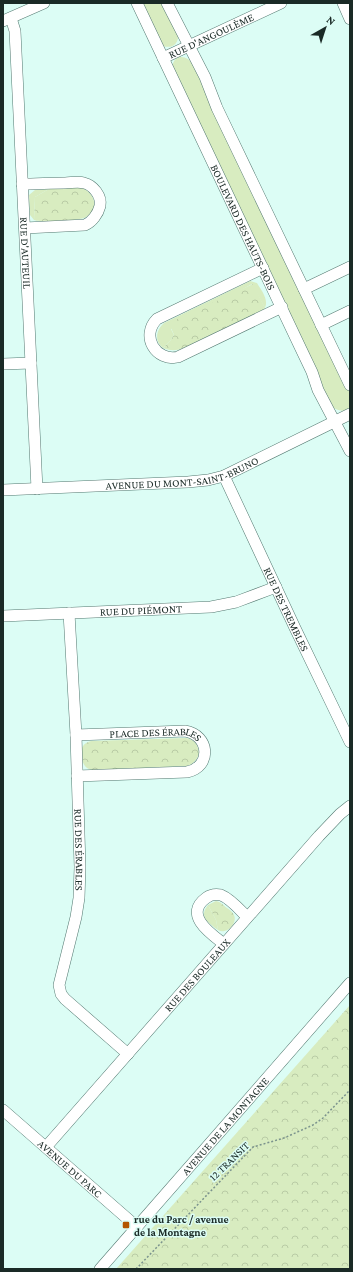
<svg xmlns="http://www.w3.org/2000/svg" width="353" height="1272" viewBox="0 0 353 1272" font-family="'Crimson Pro',serif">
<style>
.grass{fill:#d8ecc0}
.forest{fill:url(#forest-crowns)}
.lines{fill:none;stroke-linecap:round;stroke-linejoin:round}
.minor-casing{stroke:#547971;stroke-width:12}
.path{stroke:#7b938d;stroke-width:1.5;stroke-dasharray:2 2;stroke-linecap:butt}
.minor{stroke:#fff;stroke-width:11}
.poi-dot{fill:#b35600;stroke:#dcfdf5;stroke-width:1.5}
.labels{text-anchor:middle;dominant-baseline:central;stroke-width:3;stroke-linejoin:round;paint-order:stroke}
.street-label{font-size:11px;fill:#1a2a26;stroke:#dcfdf5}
.poi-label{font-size:11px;font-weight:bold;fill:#1a2a26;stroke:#dcfdf5;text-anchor:start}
</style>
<defs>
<pattern id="forest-crowns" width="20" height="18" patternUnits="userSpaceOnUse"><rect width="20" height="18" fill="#d8ecc0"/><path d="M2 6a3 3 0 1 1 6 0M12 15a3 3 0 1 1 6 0" fill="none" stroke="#b9cba5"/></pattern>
</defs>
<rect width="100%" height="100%" fill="#dcfdf5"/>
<g class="grass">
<path d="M140,3H164L178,34C179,44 172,49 163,46Z"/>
<path d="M179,57C185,57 188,58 192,63L350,392V407C344,413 338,411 331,406L175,77C173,69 170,61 179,57Z"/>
<polygon points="49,189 35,197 34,220 30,215 29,195 35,190"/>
<path d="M250,281L257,283C261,290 269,299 265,308L252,284L171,329L174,335L170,341L163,348C154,341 156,330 164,323Z"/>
<path d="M208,905L216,920L218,930C209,923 198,917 208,905Z"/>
</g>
<g class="forest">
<path d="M80,187C94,192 101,208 86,217C80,221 41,223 34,220L35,197L49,189Z"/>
<path d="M253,284L265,308L263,310L184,348C176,351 171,351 163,348L170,341L174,335L169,323Z"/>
<path d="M186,738C195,740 198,744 199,754C197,760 193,764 187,766L95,770C93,770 91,770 89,769C82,767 79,752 83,746C85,743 88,742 91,741Z"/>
<path d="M216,901C221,902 223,905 227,908C230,910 233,912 234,915C238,924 226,935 218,930L216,920L208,905Z"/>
<polygon points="350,1005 350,1269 116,1269"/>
</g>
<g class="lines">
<defs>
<g id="minor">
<path id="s1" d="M137,3L301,349L312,372L318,390L350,451"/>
<polyline points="167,3 205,77 217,108 350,385"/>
<polyline points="343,3 350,19"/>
<path id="s2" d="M11,18L15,31L37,489"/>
<polyline points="3,21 44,3"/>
<path id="s3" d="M163,58L281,3"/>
<path d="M22,184C36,184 51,183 65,183C71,183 78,181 84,183C93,185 102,196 100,206C98,214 92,222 85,225L25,228"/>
<path d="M263,268L157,319C140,336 156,362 178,357L282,307"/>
<polyline points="304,289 350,267"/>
<polyline points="321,325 350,311"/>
<polyline points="3,364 31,363"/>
<path id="s4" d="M224,476L295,628L350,742"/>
<path id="s5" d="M3,490L188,482L208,480L224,476L350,414"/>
<path id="s6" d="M69,613L76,735L80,867L79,898L76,917L59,985L61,994L65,999L128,1054"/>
<path id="s7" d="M3,616L211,607L236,602L276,587"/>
<path id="s8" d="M76,735L185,731C210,735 212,767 187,772L77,776"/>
<path d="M224,944C211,934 183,915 206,898C210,895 216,894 221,895C231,899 240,910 247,917"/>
<path id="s9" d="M3,1110L137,1227"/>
<path id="s10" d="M46,1147L319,836L340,814L350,806"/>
<path id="s11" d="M100,1269L350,983"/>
</g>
</defs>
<use href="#minor" class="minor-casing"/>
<polyline class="path" points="136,1269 253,1147 284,1138 313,1125 323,1118 350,1090"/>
<use href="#minor" class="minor"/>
</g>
<rect class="poi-dot" x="122" y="1221" width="8" height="8" rx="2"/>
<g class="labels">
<g class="street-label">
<text stroke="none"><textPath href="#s3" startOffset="53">RUE D'ANGOULÈME</textPath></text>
<text stroke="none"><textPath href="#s1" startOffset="248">BOULEVARD DES HAUTS-BOIS</textPath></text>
<text stroke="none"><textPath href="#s2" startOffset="236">RUE D'AUTEUIL</textPath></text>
<text stroke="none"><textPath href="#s5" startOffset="181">AVENUE DU MONT-SAINT-BRUNO</textPath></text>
<text stroke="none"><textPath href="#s4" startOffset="147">RUE DES TREMBLES</textPath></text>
<text stroke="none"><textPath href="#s7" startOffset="138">RUE DU PIÉMONT</textPath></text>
<text stroke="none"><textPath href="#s8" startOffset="80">PLACE DES ÉRABLES</textPath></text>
<text stroke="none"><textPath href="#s6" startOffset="237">RUE DES ÉRABLES</textPath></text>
<text stroke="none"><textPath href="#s10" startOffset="229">RUE DES BOULEAUX</textPath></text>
<text stroke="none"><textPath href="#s11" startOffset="190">AVENUE DE LA MONTAGNE</textPath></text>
<text transform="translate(229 1161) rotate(-44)">12 TRANSIT</text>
<text stroke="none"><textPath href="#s9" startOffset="89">AVENUE DU PARC</textPath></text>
</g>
<g class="poi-label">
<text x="134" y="1219">rue du Parc / avenue<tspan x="134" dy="13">de la Montagne</tspan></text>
</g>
</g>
<rect width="353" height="1272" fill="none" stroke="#1a2a26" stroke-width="8"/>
<g transform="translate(325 28) rotate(39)" stroke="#dcfdf5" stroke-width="3" paint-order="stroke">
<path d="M0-3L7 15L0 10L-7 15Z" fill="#1a2a26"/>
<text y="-6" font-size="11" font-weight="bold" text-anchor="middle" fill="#1a2a26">N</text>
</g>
</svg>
